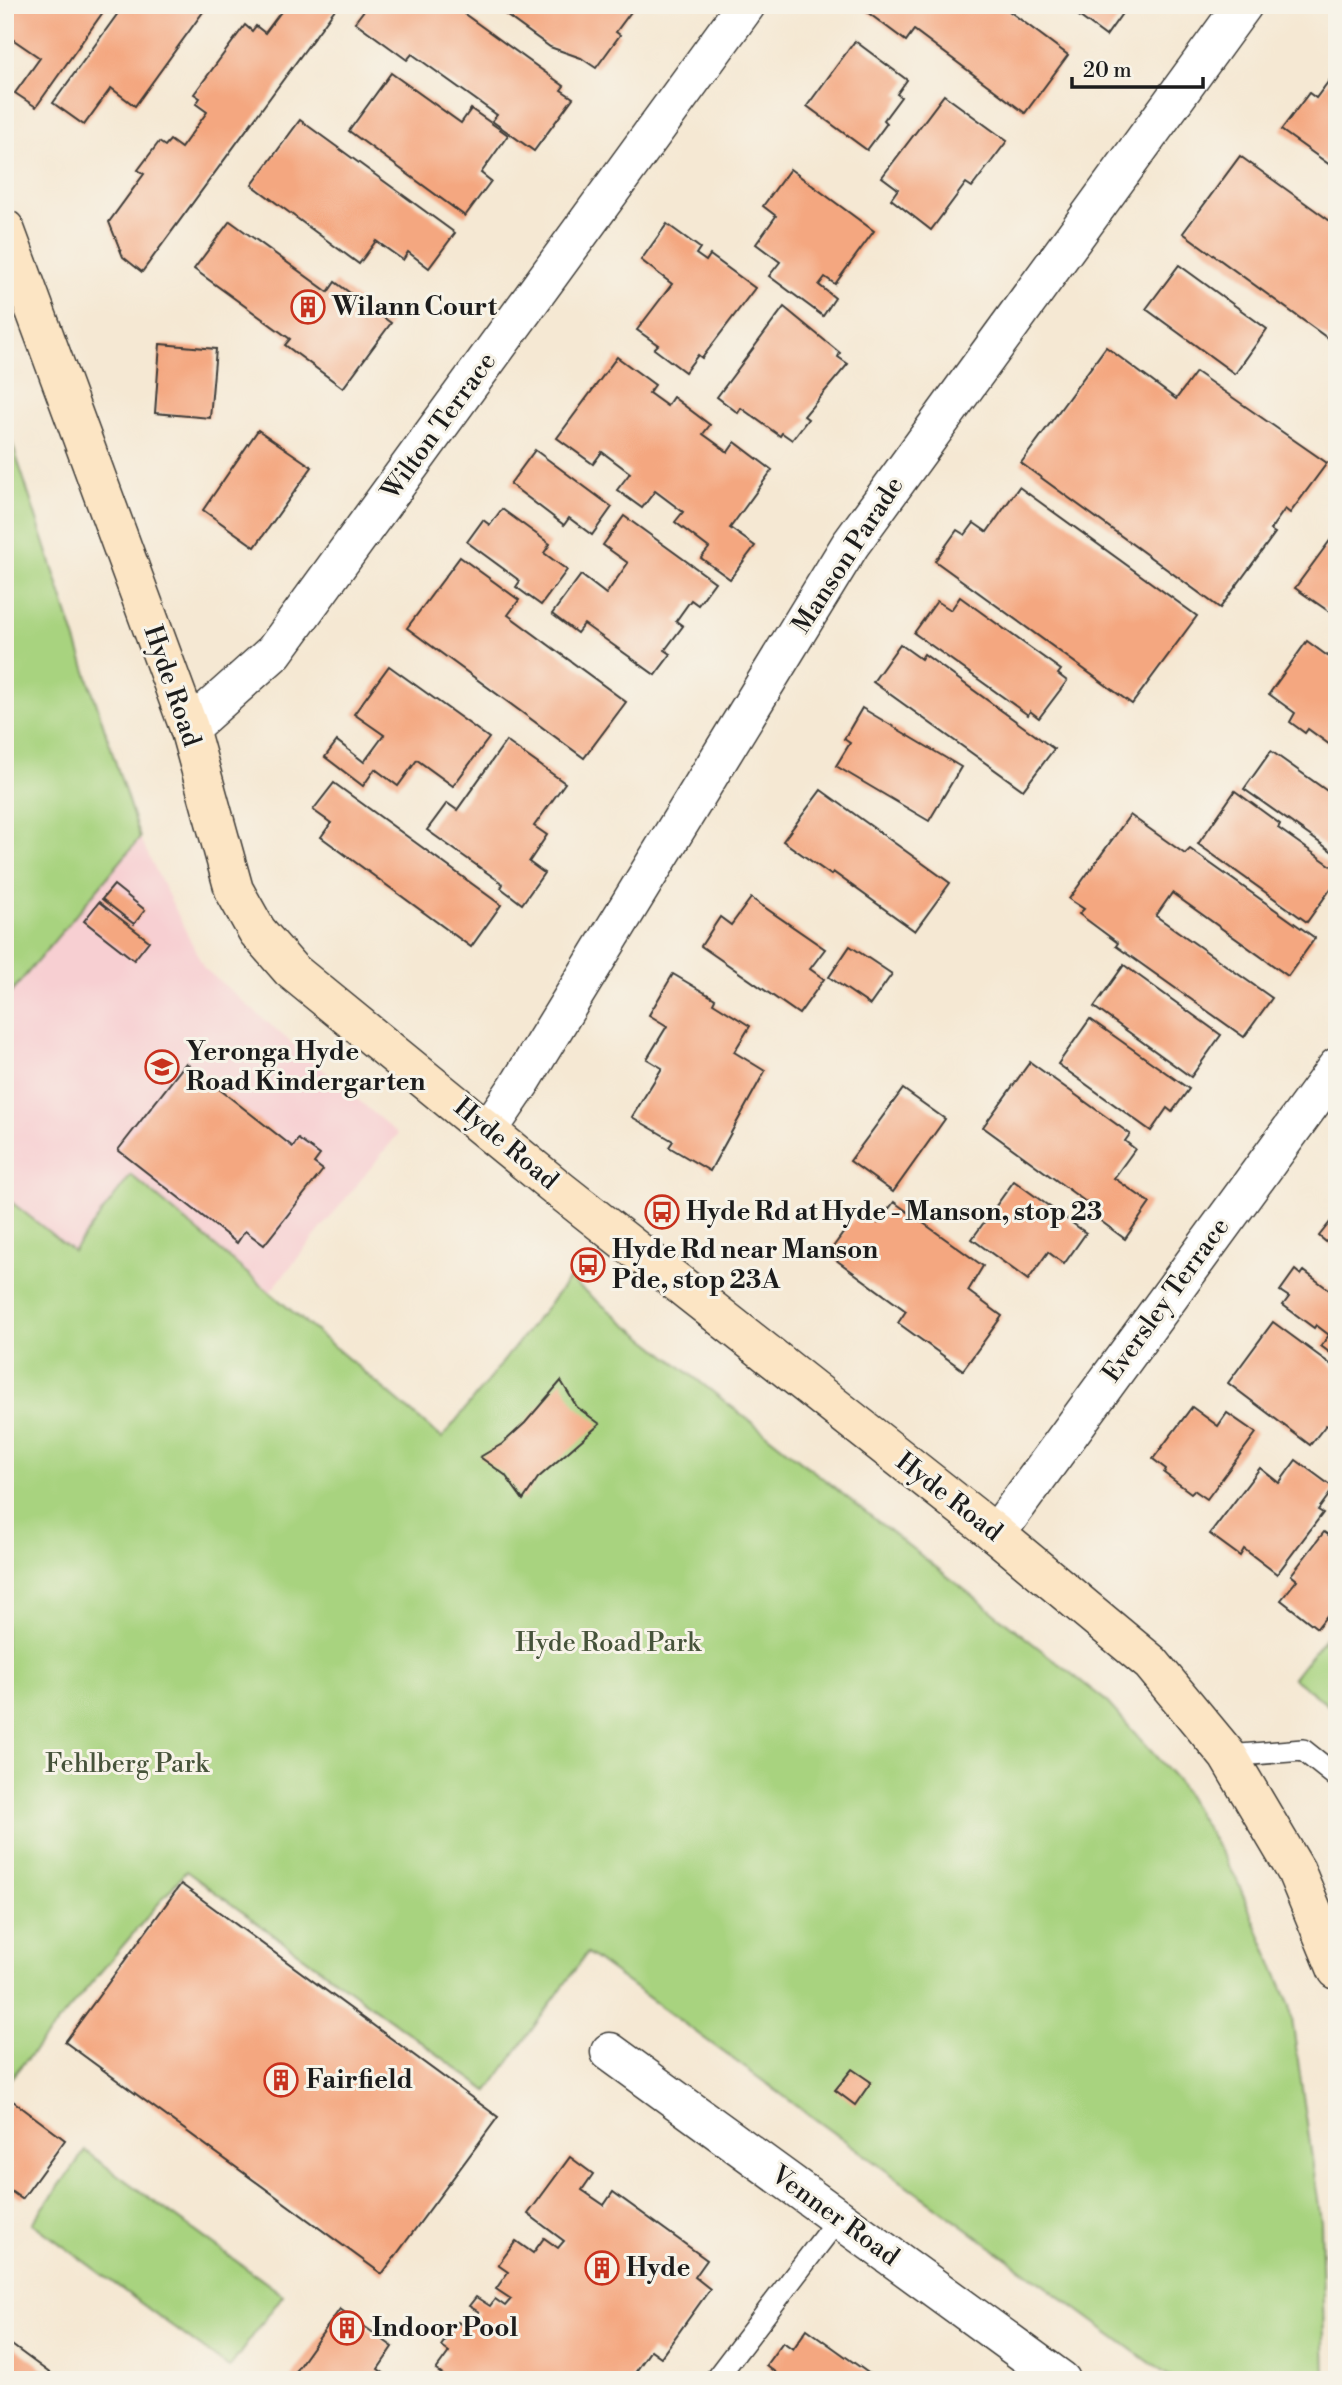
<svg xmlns="http://www.w3.org/2000/svg" width="1342" height="2385" viewBox="0 0 1342 2385" font-family="'Libre Bodoni',serif">
<style>
.built{fill:#f7cfd2}
.green{fill:#a8d37f;stroke:#62784e;stroke-width:2}
.building{fill:#f4a780}
.lines{fill:none;stroke-linecap:round;stroke-linejoin:round}
.lane-casing{stroke:#3d3b37;stroke-width:24}
.street-casing{stroke:#3d3b37;stroke-width:41}
.secondary-casing{stroke:#3d3b37;stroke-width:41}
.lane{stroke:#fff;stroke-width:21}
.street{stroke:#fff;stroke-width:38}
.secondary{stroke:#fce5c4;stroke-width:38}
.labels{text-anchor:middle;dominant-baseline:central;stroke-width:6;stroke-linejoin:round;paint-order:stroke}
.poi-label{font-size:26px;font-weight:bold;fill:#1c1c1c;stroke:#f7f3e8;text-anchor:start}
.street-label{font-size:26px;fill:#1c1c1c;stroke:#f7f3e8}
.park-label{font-size:26px;fill:#46533a;stroke:#f7f3e8}
</style>
<rect width="100%" height="100%" fill="#f7f3e8"/>
<filter id="ink" filterUnits="userSpaceOnUse"><feTurbulence type="fractalNoise" baseFrequency=".0143" numOctaves="2"/><feDisplacementMap in="SourceGraphic" scale="14" xChannelSelector="R" yChannelSelector="G"/><feConvolveMatrix kernelMatrix="1 2 1 2 8 2 1 2 1" color-interpolation-filters="sRGB"/></filter>
<filter id="wash" filterUnits="userSpaceOnUse"><feTurbulence type="fractalNoise" baseFrequency=".00686" numOctaves="4" result="noise"/><feDisplacementMap in="SourceGraphic" scale="28" xChannelSelector="R" yChannelSelector="G"/><feGaussianBlur stdDeviation="1.57" result="paint"/><feColorMatrix in="noise" values="0 0 0 0 0 0 0 0 0 0 0 0 0 0 0 0 0 1.4 0 .05"/><feComposite in="paint" operator="in"/></filter>
<g filter="url(#wash)">
<rect width="100%" height="100%" fill="#f5e8d3"/>
<polygon class="built" points="140,838 204,968 398,1134 270,1292 131,1175 73,1251 5,1197 5,1000"/>
<g class="green">
<polygon points="5,421 140,838 5,1000"/>
<polygon points="131,1175 442,1438 569,1279 1105,1700 1178,1781 1236,1878 1290,2005 1321,2221 1325,2380 1174,2380 587,1953 488,2091 186,1871 5,2085 5,1197 73,1251"/>
<polygon points="1337,1622 1337,1712 1293,1678"/>
<polygon points="85,2151 283,2295 229,2368 32,2223"/>
</g>
<g id="blocks">
<g class="building">
<polygon points="10,5 108,5 36,107 15,93 40,58 5,34 5,12"/>
<polygon points="124,5 208,5 135,106 111,88 84,125 53,103"/>
<polygon points="286,5 338,5 142,272 123,257 109,222 144,174 138,170 159,142 165,146 170,140 181,148 207,112 196,104 200,98 194,94 245,25 252,31 256,26 265,33"/>
<polygon points="368,5 452,5 564,86 561,90 573,98 534,151 492,121 497,115 412,54 407,60 355,22"/>
<polygon points="492,5 636,5 616,32 620,35 596,68 581,58 550,47"/>
<polygon points="872,5 1001,5 1068,55 1025,113 914,30 906,41 867,12"/>
<polygon points="1064,5 1128,5 1106,36"/>
<polygon points="855,41 907,80 897,94 901,97 884,120 887,123 867,150 807,106"/>
<polygon points="391,73 461,123 471,109 508,135 481,173 491,181 465,216 349,131"/>
<polygon points="1334,74 1337,76 1337,170 1281,130 1309,93 1316,98"/>
<polygon points="944,95 1007,141 972,187 966,183 931,230 891,199 898,189 882,177"/>
<polygon points="300,120 455,233 429,268 408,252 403,260 376,241 359,264 252,185"/>
<polygon points="1240,156 1337,226 1337,345 1183,233"/>
<polygon points="790,169 874,231 835,284 825,277 819,285 835,298 823,316 769,276 780,262 756,244 776,216 763,206"/>
<polygon points="230,221 328,292 335,282 391,323 343,388 285,345 290,339 194,269"/>
<polygon points="667,224 700,248 696,254 706,261 710,255 755,288 702,358 698,355 685,372 654,349 658,345 637,330 672,284 641,260"/>
<polygon points="1179,265 1267,329 1235,374 1146,309"/>
<polygon points="784,307 840,353 838,357 848,364 804,416 808,419 792,440 782,433 780,436 741,408 738,413 717,397"/>
<polygon points="160,344 216,349 210,418 155,413"/>
<polygon points="1106,347 1176,399 1196,372 1327,463 1290,513 1285,509 1270,530 1275,533 1220,608 1021,463"/>
<polygon points="617,357 655,385 649,393 667,406 673,397 710,425 703,434 728,452 735,442 772,470 730,528 755,546 730,579 701,558 709,548 675,522 683,512 655,491 642,508 617,490 630,473 602,452 593,464 557,438"/>
<polygon points="258,430 312,467 255,547 203,510"/>
<polygon points="535,450 612,507 592,535 569,518 564,525 510,484"/>
<polygon points="1019,487 1197,616 1132,704 935,561 957,530 965,535 974,523 987,532"/>
<polygon points="502,509 550,544 544,553 567,570 541,605 516,587 520,581 467,542 483,520 490,525"/>
<polygon points="624,516 715,582 698,605 691,600 676,621 683,626 665,650 671,654 655,675 584,624 577,633 552,614 581,575 606,594 628,563 603,545"/>
<polygon points="1337,531 1337,617 1295,588"/>
<polygon points="460,557 519,600 508,615 626,702 584,758 407,628"/>
<polygon points="960,597 1061,670 1058,674 1067,681 1039,718 1030,711 1028,715 914,633 937,601 951,610"/>
<polygon points="1307,641 1337,663 1337,750 1308,729 1305,733 1290,722 1295,713 1269,694"/>
<polygon points="900,644 921,659 924,654 1054,749 1023,790 873,682"/>
<polygon points="389,666 489,738 453,786 417,760 398,786 375,769 363,786 325,757 337,741 364,762 384,735 354,714"/>
<polygon points="862,708 961,767 929,821 836,766 850,743 844,739"/>
<polygon points="506,741 565,783 534,826 547,835 529,862 544,873 522,904 501,888 503,884 427,830 447,803 457,810"/>
<polygon points="1271,751 1337,798 1337,855 1244,789"/>
<polygon points="334,783 501,905 471,947 321,837 331,823 313,810"/>
<polygon points="821,790 950,883 915,931 833,872 831,875 783,841"/>
<polygon points="1235,791 1280,824 1278,828 1337,870 1337,880 1307,922 1198,844"/>
<polygon points="1130,815 1185,854 1190,849 1315,938 1288,976 1172,893 1156,916 1272,998 1244,1037 1116,946 1118,943 1079,914 1084,909 1069,899"/>
<polygon points="114,885 145,910 134,924 102,899"/>
<polygon points="751,898 825,949 810,969 824,979 799,1014 701,946 720,917 731,925"/>
<polygon points="99,902 149,941 134,960 84,921"/>
<polygon points="850,946 892,974 870,1005 829,977"/>
<polygon points="1124,965 1221,1035 1191,1077 1094,1007"/>
<polygon points="673,974 715,999 713,1003 750,1026 734,1052 765,1071 710,1171 669,1147 673,1141 632,1117 662,1068 647,1059 667,1026 649,1015"/>
<polygon points="1090,1019 1189,1089 1172,1112 1167,1108 1151,1131 1058,1064"/>
<polygon points="1030,1062 1130,1134 1125,1141 1135,1149 1114,1178 1150,1203 1125,1239 1094,1216 1097,1210 983,1127"/>
<polygon points="186,1063 293,1147 298,1139 320,1155 314,1163 323,1170 264,1245 245,1231 237,1243 118,1150"/>
<polygon points="903,1089 945,1119 893,1192 850,1161"/>
<polygon points="1014,1181 1086,1233 1064,1264 1048,1252 1028,1280 972,1239"/>
<polygon points="894,1202 983,1266 968,1291 1002,1316 963,1370 898,1323 906,1311 828,1254 860,1210 878,1223"/>
<polygon points="1335,1216 1337,1217 1337,1251 1319,1236"/>
<polygon points="1295,1270 1301,1275 1304,1271 1337,1296 1337,1358 1321,1346 1329,1335 1316,1325 1314,1328 1283,1305 1289,1297 1280,1291"/>
<polygon points="1273,1322 1337,1369 1337,1433 1326,1425 1310,1445 1228,1383"/>
<polygon points="561,1381 577,1407 600,1424 538,1478 523,1500 505,1475 480,1457 502,1444 525,1423"/>
<polygon points="1192,1407 1218,1426 1227,1413 1256,1433 1207,1499 1194,1490 1191,1493 1164,1473 1166,1469 1153,1459"/>
<polygon points="1296,1460 1334,1488 1318,1510 1323,1513 1277,1574 1244,1549 1240,1556 1210,1534 1260,1468 1279,1483"/>
<polygon points="1324,1532 1334,1539 1337,1535 1337,1614 1335,1617 1329,1613 1317,1628 1281,1600 1297,1580 1291,1575"/>
<polygon points="181,1884 498,2117 382,2274 65,2042"/>
<polygon points="852,2069 871,2082 855,2105 835,2090"/>
<polygon points="13,2101 65,2140 22,2199 5,2187 5,2112"/>
<polygon points="570,2157 593,2174 582,2190 604,2205 613,2192 707,2260 695,2277 710,2289 661,2357 651,2350 630,2380 450,2380 436,2370 449,2352 441,2346 458,2322 467,2329 479,2312 469,2306 476,2297 490,2306 495,2299 505,2306 511,2299 496,2289 508,2272 498,2265 516,2241 533,2253 544,2238 558,2248 564,2241 528,2214"/>
<polygon points="340,2309 393,2347 378,2369 389,2377 387,2380 289,2380"/>
<polygon points="807,2329 878,2380 771,2380 776,2373 766,2365 783,2342 793,2349"/>
<polygon points="5,2340 59,2380 5,2380"/>
</g>
</g>
</g>
<g filter="url(#ink)">
<use href="#blocks" fill-opacity="0" stroke="#3d3b37" stroke-width="2"/>
<g class="lines">
<defs>
<g id="lane">
<polyline points="1228,1756 1303,1750 1337,1777"/>
<polyline points="715,2380 838,2219"/>
</g>
<g id="street">
<polyline points="189,728 274,652 746,5"/>
<polyline points="489,1129 521,1082 850,545 1243,5"/>
<polyline points="996,1534 1337,1067"/>
<polyline points="610,2052 1061,2380"/>
</g>
<polyline id="secondary" points="5,229 189,728 234,890 257,931 291,970 560,1190 996,1534 1151,1663 1228,1756 1296,1871 1337,1970"/>
</defs>
<use href="#lane" class="lane-casing"/>
<use href="#street" class="street-casing"/>
<use href="#secondary" class="secondary-casing"/>
<use href="#lane" class="lane"/>
<use href="#street" class="street"/>
<use href="#secondary" class="secondary"/>
</g>
</g>
<defs>
<symbol id="building-ring" viewBox="-11 -11 22 22"><circle r="9.5" fill="#f7f3e8" stroke="#c8321e" stroke-width="1.5"/><path d="M-4-6H4V6H1V3H-1V6H-4ZM-2.5-4.3h1.7v1.8h-1.7ZM.8-4.3h1.7v1.8H.8ZM-2.5-1h1.7V.8h-1.7ZM.8-1h1.7V.8H.8Z" fill="#c8321e"/></symbol>
<symbol id="school-ring" viewBox="-11 -11 22 22"><circle r="9.5" fill="#f7f3e8" stroke="#c8321e" stroke-width="1.5"/><path d="M0-5L7-2L0 1L-7-2ZM-4 1L0 2.5L4 1V4Q0 6-4 4Z" fill="#c8321e"/></symbol>
<symbol id="bus-ring" viewBox="-11 -11 22 22"><circle r="9.5" fill="#f7f3e8" stroke="#c8321e" stroke-width="1.5"/><path d="M-5-6H5V4H4V6H2V4H-2V6H-4V4H-5ZM-3.5-4V0h7V-4ZM-3.5 1.2v1.5H-2V1.2ZM2 1.2v1.5H3.5V1.2Z" fill="#c8321e"/></symbol>
</defs>
<g fill-rule="evenodd">
<use href="#building-ring" x="289" y="288" width="38" height="38"/>
<use href="#school-ring" x="143" y="1048" width="38" height="38"/>
<use href="#bus-ring" x="643" y="1193" width="38" height="38"/>
<use href="#bus-ring" x="569" y="1246" width="38" height="38"/>
<use href="#building-ring" x="262" y="2061" width="38" height="38"/>
<use href="#building-ring" x="583" y="2249" width="38" height="38"/>
<use href="#building-ring" x="328" y="2309" width="38" height="38"/>
</g>
<g class="labels">
<g class="poi-label">
<text x="332" y="307">Wilann Court</text>
<text x="186" y="1052">Yeronga Hyde<tspan x="186" dy="30">Road Kindergarten</tspan></text>
<text x="686" y="1212">Hyde Rd at Hyde - Manson, stop 23</text>
<text x="612" y="1250">Hyde Rd near Manson<tspan x="612" dy="30">Pde, stop 23A</tspan></text>
<text x="306" y="2080">Fairfield</text>
<text x="626" y="2268">Hyde</text>
<text x="372" y="2328">Indoor Pool</text>
</g>
<g class="street-label">
<text transform="translate(439 426) rotate(-54)">Wilton Terrace</text>
<text transform="translate(848 555) rotate(-57)">Manson Parade</text>
<text transform="translate(172 686) rotate(71)">Hyde Road</text>
<text transform="translate(506 1144) rotate(40)">Hyde Road</text>
<text transform="translate(1166 1300) rotate(-54)">Eversley Terrace</text>
<text transform="translate(949 1497) rotate(38)">Hyde Road</text>
<text transform="translate(835 2216) rotate(36)">Venner Road</text>
</g>
<g class="park-label">
<text x="608" y="1643">Hyde Road Park</text>
<text x="127" y="1764">Fehlberg Park</text>
</g>
</g>
<rect width="1342" height="2385" fill="none" stroke="#f7f3e8" stroke-width="28"/>
<path d="M1072 77v10h131v-10" fill="none" stroke="#1c1c1c" stroke-width="3.5"/>
<text x="1083" y="77" font-size="21" fill="#1c1c1c" stroke="#f7f3e8" stroke-width="5" paint-order="stroke">20 m</text>
</svg>
